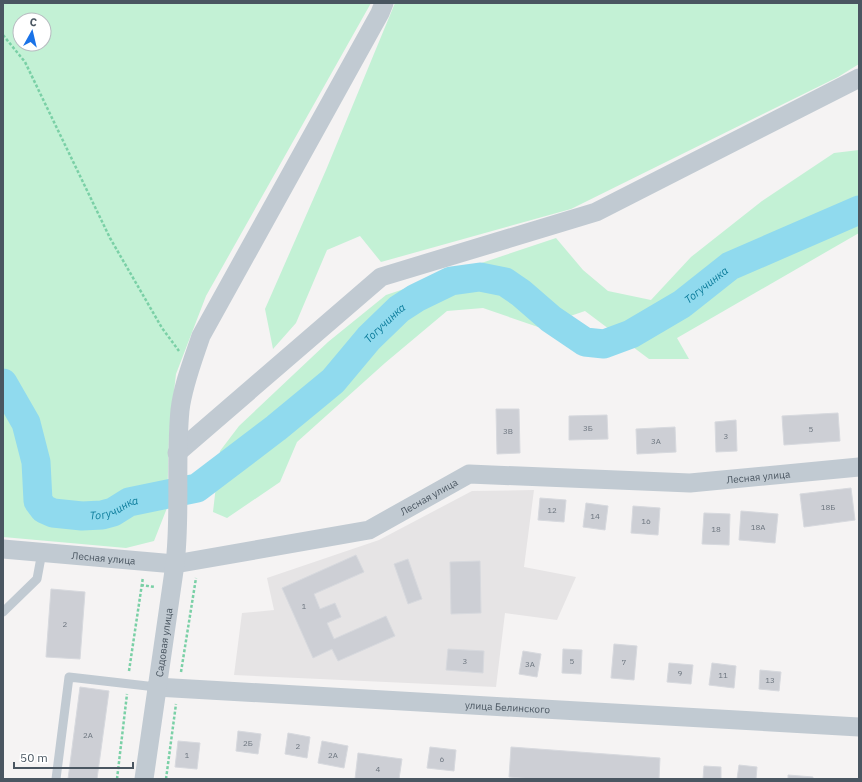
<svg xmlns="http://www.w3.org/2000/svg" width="862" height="782" viewBox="0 0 862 782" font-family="'IBM Plex Sans',sans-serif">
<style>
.education{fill:#e6e4e5}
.green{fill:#c3f1d5;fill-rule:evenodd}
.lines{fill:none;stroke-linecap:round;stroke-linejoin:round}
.river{stroke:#90daee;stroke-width:29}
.building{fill:#cdcfd5;stroke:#d7d9de}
.path{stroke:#7ad0a6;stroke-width:2.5;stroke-dasharray:3 2;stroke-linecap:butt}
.lane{stroke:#c1cad2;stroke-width:9}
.street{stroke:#c1cad2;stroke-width:19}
.labels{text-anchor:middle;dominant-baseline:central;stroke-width:3.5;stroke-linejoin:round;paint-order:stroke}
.number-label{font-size:8px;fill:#6b747e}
.street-label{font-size:10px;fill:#4a5661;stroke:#fff}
.water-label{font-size:11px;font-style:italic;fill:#0c7c9b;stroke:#fff}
</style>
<rect width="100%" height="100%" fill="#f5f3f3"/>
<polygon class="education" points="534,490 524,567 576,577 557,620 505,613 496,687 234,675 242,613 274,610 267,578 379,540 472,491"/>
<g class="green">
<path d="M3,3H371L206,296L176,374L169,435L167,508L154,541L126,548L3,537ZM20,20H44V44H20Z"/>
<polygon points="395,3 859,3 859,64 838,77 571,209 381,262 360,236 327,250 296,323 273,349 265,309 326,170"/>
<polygon points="859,150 859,233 677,338 689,359 649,359 585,311 538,327 483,308 447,311 385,363 297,442 280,482 227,518 213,512 220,451 239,426 328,342 386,295 556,238 583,270 608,291 651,300 691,257 762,201 834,153"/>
</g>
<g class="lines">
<path class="river" id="s1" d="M3,383L26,423L36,462L38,501L44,509L53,513L82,516L102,515L113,512L129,502L197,488L276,428L333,381L369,338L399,309L416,298L451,281L480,277L505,282L521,293L551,319L585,342L604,344L631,334L682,304L730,266L859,210"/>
</g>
<g class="building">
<polygon points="496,409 519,409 520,453 497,454"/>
<polygon points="838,413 840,441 784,445 782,416"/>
<polygon points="607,415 608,439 569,440 569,416"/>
<polygon points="736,420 737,451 716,452 715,422"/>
<polygon points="675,427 676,452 637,454 636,429"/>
<polygon points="851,488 855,520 804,527 800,494"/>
<polygon points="540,498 566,500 564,522 538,520"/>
<polygon points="586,503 608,506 605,530 583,527"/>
<polygon points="633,506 660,508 658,535 631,533"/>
<polygon points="741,511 778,514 775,543 739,540"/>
<polygon points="704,513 730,514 729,545 702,544"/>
<polygon points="356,555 364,572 314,594 320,609 335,603 341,617 327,623 334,639 386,616 395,636 338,661 332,649 313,658 282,588"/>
<polygon points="408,559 422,599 408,604 394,564"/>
<polygon points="480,561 481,613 451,614 450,562"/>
<polygon points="51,589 85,592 80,659 46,657"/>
<polygon points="614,644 637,646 634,680 611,678"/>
<polygon points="448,649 484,651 483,673 446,670"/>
<polygon points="563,649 582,650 581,674 562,673"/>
<polygon points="523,651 541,654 537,677 519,674"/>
<polygon points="669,663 693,665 691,684 667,682"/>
<polygon points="712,663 736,666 734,688 709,685"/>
<polygon points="760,670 781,672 779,691 759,689"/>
<polygon points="80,687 109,691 97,779 68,779"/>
<polygon points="238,731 261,734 258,754 236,751"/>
<polygon points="288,733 310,737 307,758 285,754"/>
<polygon points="178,741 200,743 197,769 175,767"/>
<polygon points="322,741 348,746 344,768 318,763"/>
<polygon points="430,747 456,750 454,771 427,768"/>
<polygon points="511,747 660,758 659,779 532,779 509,777"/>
<polygon points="358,753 402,759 399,779 355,779"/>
<polygon points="739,765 757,767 756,779 737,779"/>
<polygon points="704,766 721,767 721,779 703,779"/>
<polygon points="788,775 813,777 813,779 788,779"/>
</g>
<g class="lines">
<g class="path">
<polyline points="3,35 25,62 110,238 162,328 179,351"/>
<polyline points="141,585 155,587"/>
<polyline points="129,671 143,577"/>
<polyline points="181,672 196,578"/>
<polyline points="117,779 127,694"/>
<polyline points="166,779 176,704"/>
</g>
<g class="lane">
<polyline points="3,612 37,579 42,552"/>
<polyline points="56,779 69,677 156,687"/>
</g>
<g class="street">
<polyline points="177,453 381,277 596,212 859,78"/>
<path id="s2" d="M3,549L175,564L369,530L469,474L690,483L859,467"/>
<path id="s3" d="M156,687L859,727"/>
<path id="s4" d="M144,779L175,564C181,513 175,462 180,410C183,385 193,360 201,336L380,13L384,3"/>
</g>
</g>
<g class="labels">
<g class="number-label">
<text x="588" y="428">3Б</text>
<text x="811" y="429">5</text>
<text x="508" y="431">3В</text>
<text x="726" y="436">3</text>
<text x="656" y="441">3А</text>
<text x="828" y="507">18Б</text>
<text x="552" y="510">12</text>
<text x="595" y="516">14</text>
<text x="646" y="521">16</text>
<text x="758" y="527">18А</text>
<text x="716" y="529">18</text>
<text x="304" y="606">1</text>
<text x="65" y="624">2</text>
<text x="465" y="661">3</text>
<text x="572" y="661">5</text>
<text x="624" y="662">7</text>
<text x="530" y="664">3А</text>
<text x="680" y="673">9</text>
<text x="723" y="675">11</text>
<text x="770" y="680">13</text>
<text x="88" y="735">2А</text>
<text x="248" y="743">2Б</text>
<text x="298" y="746">2</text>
<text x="187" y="755">1</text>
<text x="333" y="755">2А</text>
<text x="442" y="759">6</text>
<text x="378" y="769">4</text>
</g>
<g class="street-label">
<text stroke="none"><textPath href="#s2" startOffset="774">Лесная улица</textPath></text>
<text stroke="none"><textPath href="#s2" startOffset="438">Лесная улица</textPath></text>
<text stroke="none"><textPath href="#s2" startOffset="101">Лесная улица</textPath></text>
<text stroke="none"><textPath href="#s4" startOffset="138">Садовая улица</textPath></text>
<text stroke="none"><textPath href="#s3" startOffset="352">улица Белинского</textPath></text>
</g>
<g class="water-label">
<text stroke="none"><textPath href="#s1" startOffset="917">Тогучинка</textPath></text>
<text stroke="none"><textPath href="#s1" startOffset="545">Тогучинка</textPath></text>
<text stroke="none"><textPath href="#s1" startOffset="208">Тогучинка</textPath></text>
</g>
</g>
<rect width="862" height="782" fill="none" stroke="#4a5661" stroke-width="8"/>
<g transform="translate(32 32) rotate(8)"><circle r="19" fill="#ffffff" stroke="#b7bbc0"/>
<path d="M0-3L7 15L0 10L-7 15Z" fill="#1a73e8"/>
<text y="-6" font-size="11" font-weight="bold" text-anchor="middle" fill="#4a5661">С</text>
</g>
<path d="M14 762v6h119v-6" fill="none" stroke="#4a5661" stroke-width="2"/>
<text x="20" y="762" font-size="12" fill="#4a5661" stroke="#ffffff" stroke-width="3" paint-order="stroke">50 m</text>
</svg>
